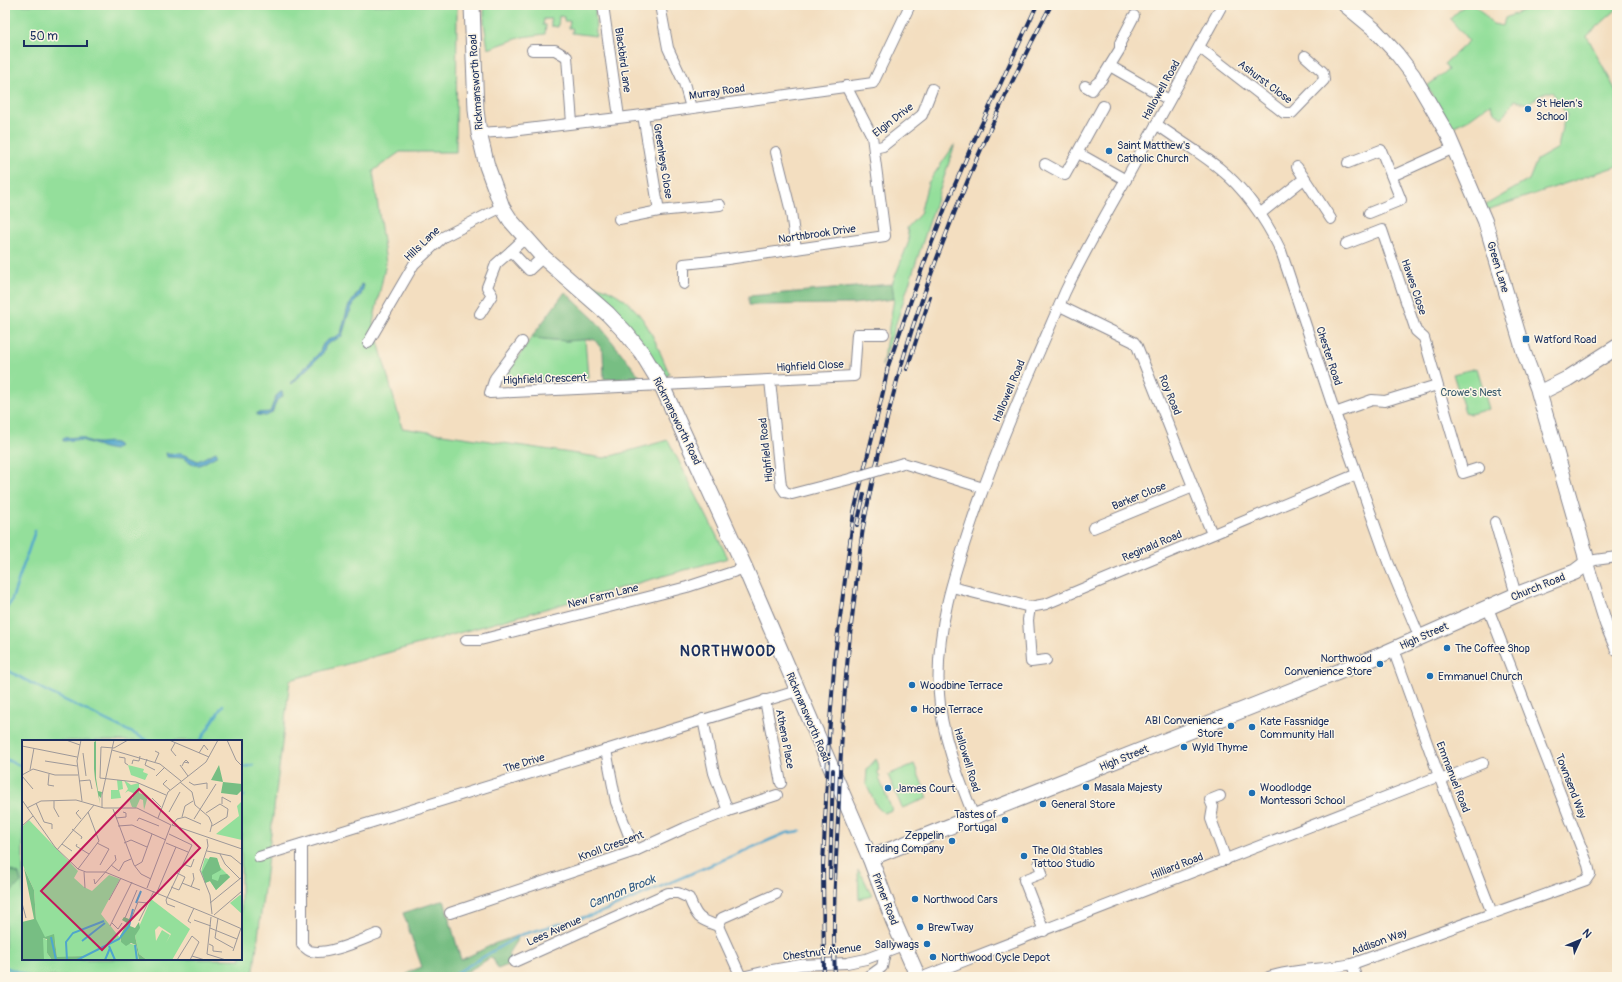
<svg xmlns="http://www.w3.org/2000/svg" width="1622" height="982" viewBox="0 0 1622 982" font-family="Pangolin,sans-serif">
<style>
.green{fill:#94df9b;stroke:#58877c;fill-rule:evenodd}
.forest{fill:#77be83;stroke:#497670}
.water{fill:#4fa6cc;stroke:#356a95}
.lines{fill:none;stroke-linecap:round;stroke-linejoin:round}
.stream{stroke:#4fa6cc;stroke-width:2.5}
.minor-casing{stroke:#87868f;stroke-width:12}
.tertiary-casing{stroke:#87868f;stroke-width:14}
.secondary-casing{stroke:#87868f;stroke-width:16}
.primary-casing{stroke:#87868f;stroke-width:17}
.minor{stroke:#fff;stroke-width:10}
.tertiary{stroke:#fff;stroke-width:12}
.secondary{stroke:#fff;stroke-width:14}
.primary{stroke:#fff;stroke-width:15}
.rail-casing{stroke:#1b2f5e;stroke-width:4}
.rail{stroke:#fcf5e5;stroke-width:2.5;stroke-dasharray:8;stroke-linecap:butt}
.minor-bridge-casing{stroke:#87868f;stroke-width:12;stroke-linecap:butt}
.minor-bridge{stroke:#fff;stroke-width:10}
.poi-dot{fill:#1f6fb2;stroke:#fcf5e5;stroke-width:1.5}
.labels{text-anchor:middle;dominant-baseline:central;stroke-width:3;stroke-linejoin:round;paint-order:stroke}
.street-label{font-size:11px;fill:#1b2f5e;stroke:#fcf5e5}
.poi-label{font-size:11px;fill:#1b2f5e;stroke:#fcf5e5;text-anchor:start}
.park-label{font-size:11px;fill:#395b6d;stroke:#fcf5e5}
.water-label{font-size:12px;font-style:italic;fill:#2d5984;stroke:#fcf5e5}
.district-label{font-size:15px;font-weight:bold;letter-spacing:1px;fill:#1b2f5e;stroke:#fcf5e5}
.inset-river{fill:none;stroke:#4fa6cc;stroke-width:2}
.inset-road{fill:none;stroke:#9d9899;stroke-width:1}
.view{fill:#c2185b;fill-opacity:0.15;stroke:#c2185b;stroke-width:2}
.inset-edge{fill:none;stroke:#1b2f5e;stroke-width:2}
</style>
<rect width="100%" height="100%" fill="#fcf5e5"/>
<filter id="ink" filterUnits="userSpaceOnUse"><feTurbulence type="fractalNoise" baseFrequency=".025" numOctaves="2"/><feDisplacementMap in="SourceGraphic" scale="8" xChannelSelector="R" yChannelSelector="G"/><feConvolveMatrix kernelMatrix="1 2 1 2 8 2 1 2 1" color-interpolation-filters="sRGB"/></filter>
<filter id="wash" filterUnits="userSpaceOnUse"><feTurbulence type="fractalNoise" baseFrequency=".012" numOctaves="4" result="noise"/><feDisplacementMap in="SourceGraphic" scale="16" xChannelSelector="R" yChannelSelector="G"/><feGaussianBlur stdDeviation="0.9" result="paint"/><feColorMatrix in="noise" values="0 0 0 0 0 0 0 0 0 0 0 0 0 0 0 0 0 1.4 0 .05"/><feComposite in="paint" operator="in"/></filter>
<g filter="url(#wash)">
<rect width="100%" height="100%" fill="#f3dec0"/>
<g class="green">
<path d="M5,5H457L456,152H400L373,171L386,263L373,323L402,428L604,458L668,440L728,558L290,680L253,977H5ZM23,741H241V959H23Z"/>
<polygon points="484,5 595,5 596,36 572,33 573,29 569,28 570,21 564,21 564,17 559,16 558,27 551,26 551,19 544,19 543,25 546,25 545,34 522,37 488,49 484,23"/>
<polygon points="1465,5 1475,5 1493,24 1503,26 1505,18 1527,9 1526,5 1617,5 1617,9 1587,36 1617,93 1617,166 1487,210 1484,206 1529,180 1537,160 1558,148 1562,127 1567,115 1552,92 1546,92 1527,104 1515,100 1502,118 1494,111 1490,104 1469,119 1450,128 1427,86 1448,70 1444,64 1469,41 1450,19"/>
<polygon points="955,144 882,366 894,299 892,284 909,241 907,228 920,214 928,183"/>
<path d="M568,279C580,282 593,284 604,288C644,305 653,337 669,373L662,386L642,353Z"/>
<polygon points="531,338 567,341 585,339 588,378 501,383"/>
<polygon points="1477,368 1489,409 1470,414 1465,412 1453,374"/>
<polygon points="876,759 879,766 878,767 879,770 877,771 880,777 879,778 892,810 884,813 877,807 866,784 867,769"/>
<polygon points="914,764 928,798 902,808 888,775"/>
<polygon points="858,870 863,877 872,896 859,899"/>
</g>
<g class="forest">
<polygon points="892,284 894,299 853,304 749,305 749,296"/>
<polygon points="565,292 595,320 641,378 604,379 603,351 594,339 567,341 531,338"/>
<polygon points="5,868 19,874 21,882 8,895 5,894"/>
<polygon points="444,900 461,960 496,943 520,935 508,954 512,963 498,969 492,957 458,977 404,977 411,971 422,967 403,913"/>
</g>
<g class="water">
<polygon points="361,284 364,285 361,295 354,303 348,316 342,336 326,345 323,353 292,384 290,383 319,353 323,344 326,341 337,336 341,333 348,307 359,291"/>
<polygon points="282,391 283,396 277,400 272,413 266,416 257,415 257,413 270,412 276,396"/>
<path d="M80,437C86,440 90,442 96,443C104,444 113,439 119,446L114,450C103,449 91,442 80,440C75,439 69,441 63,441V438Z"/>
<polygon points="216,452 218,455 200,465 195,465 183,458 167,457 166,453 182,454 198,461"/>
</g>
<g class="lines">
<g class="stream">
<polyline points="5,610 11,602 35,531"/>
<polyline points="5,669 46,691 149,741"/>
<polyline points="200,741 223,705"/>
<polyline points="5,759 23,767"/>
<polyline points="241,768 253,765"/>
<polyline points="241,796 244,796"/>
<polyline points="5,967 30,977"/>
<polyline points="455,977 458,972 520,935 599,913 786,833 801,831"/>
</g>
</g>
</g>
<g filter="url(#ink)">
<g class="lines">
<defs>
<g id="minor">
<polyline points="603,5 619,117"/>
<polyline points="660,5 668,48 684,83 691,108"/>
<polyline points="1199,47 1284,113 1292,113 1324,80 1323,72 1305,56"/>
<polyline points="532,50 555,50 567,57 572,123"/>
<polyline points="1110,66 1169,100"/>
<polyline points="1085,86 1092,90 1096,84 1101,80 1120,49 1120,43 1134,16"/>
<polyline points="643,115 659,211"/>
<path d="M1156,124C1177,139 1199,152 1219,168C1246,190 1266,220 1281,251L1335,413L1388,562L1420,638"/>
<polyline points="479,133 511,131 643,115 873,83 910,5"/>
<polyline points="874,148 883,146 922,115 932,89"/>
<polyline points="776,152 791,212 796,249"/>
<polyline points="1078,153 1126,180"/>
<polyline points="1348,163 1381,150 1401,200 1369,213"/>
<polyline points="1045,164 1065,175 1103,106"/>
<polyline points="1297,167 1331,219"/>
<polyline points="1392,176 1454,148"/>
<polyline points="1261,213 1305,178"/>
<polyline points="619,219 659,211 720,205"/>
<polyline points="525,238 511,251 529,270 543,257"/>
<polyline points="1346,244 1382,230 1416,331 1424,338 1463,473 1479,468"/>
<polyline points="684,284 684,264 721,260 885,236 872,136 846,86"/>
<polyline points="1060,306 1134,342 1137,346 1212,534"/>
<polyline points="480,314 492,295 487,287 496,264 511,251"/>
<polyline points="522,342 495,378 490,393 854,376 857,334 884,334"/>
<polyline points="368,343 414,264 443,237 502,207"/>
<polyline points="770,380 781,486 785,492 792,494 850,479"/>
<polyline points="1335,413 1372,400 1385,401 1437,385"/>
<polyline points="903,463 983,488"/>
<polyline points="1495,522 1516,595"/>
<polyline points="1093,528 1193,487"/>
<polyline points="1587,563 1595,560 1617,557"/>
<polyline points="952,587 1030,607 1046,604 1357,474"/>
<polyline points="1030,607 1028,620 1031,662 1046,660"/>
<polyline points="466,640 480,640 687,587 745,568"/>
<polyline points="1393,649 1439,776 1492,913"/>
<polyline points="765,700 781,783"/>
<polyline points="703,719 714,773 728,811"/>
<polyline points="606,750 616,802 635,851"/>
<polyline points="1441,780 1483,763"/>
<polyline points="1220,796 1210,800 1213,807 1211,819 1226,860"/>
<path d="M974,817C959,779 941,734 939,694C935,627 955,571 976,509C1002,435 1034,364 1065,292C1083,254 1105,216 1126,179C1158,121 1190,63 1222,5"/>
<path d="M302,844V945C305,947 307,950 310,951C327,956 361,940 377,934"/>
<polyline points="259,857 797,691"/>
<polyline points="1039,864 1042,873 1024,880 1044,931"/>
<polyline points="450,913 635,851 685,828 728,811 777,795"/>
<polyline points="718,926 722,918 776,894"/>
<path d="M514,962L668,893H678L689,898C697,918 698,919 718,926L741,977"/>
<polyline points="1352,964 1356,977"/>
<polyline points="742,977 767,971 800,965 847,963 866,959 903,945"/>
<polyline points="868,977 882,967 885,952"/>
<polyline points="923,977 1439,776"/>
<path d="M1269,977C1296,968 1324,970 1352,964L1586,880L1590,874L1588,865L1488,608"/>
</g>
<polyline id="tertiary" points="1587,563 1606,624 1617,650"/>
<polyline id="secondary" points="1345,5 1374,29 1397,54 1413,75 1448,135 1485,221 1524,353 1539,393"/>
<g id="primary">
<polyline points="472,5 476,110 479,133 487,166 502,207 511,221 543,257 608,314 626,333 642,353 662,386 745,568 870,858 893,920 918,977"/>
<polyline points="870,858 1376,657 1516,595 1575,572 1587,563 1585,553 1539,393 1567,379 1617,347"/>
</g>
</defs>
<use href="#minor" class="minor-casing"/>
<use href="#tertiary" class="tertiary-casing"/>
<use href="#secondary" class="secondary-casing"/>
<use href="#primary" class="primary-casing"/>
<use href="#minor" class="minor"/>
<use href="#tertiary" class="tertiary"/>
<use href="#secondary" class="secondary"/>
<use href="#primary" class="primary"/>
<defs>
<g id="rail">
<polyline points="907,369 930,297"/>
<polyline points="857,525 864,494"/>
<polyline points="830,878 833,770"/>
<polyline points="824,977 823,866 829,735 835,655 854,512 883,392 888,366 923,266 947,203 972,145 1037,5"/>
<path d="M835,977C832,918 836,859 839,800C841,731 846,661 855,593C858,569 860,546 864,522C877,457 893,390 913,326C950,215 996,108 1051,5"/>
</g>
</defs>
<use href="#rail" class="rail-casing"/>
<use href="#rail" class="rail"/>
<defs>
<polyline id="minor-bridge" points="850,479 903,463"/>
</defs>
<use href="#minor-bridge" class="minor-bridge-casing"/>
<use href="#minor-bridge" class="minor-bridge"/>
</g>
</g>
<g class="poi-dot">
<circle cx="1528" cy="109" r="4"/>
<circle cx="1109" cy="151" r="4"/>
<rect x="1522" y="335" width="8" height="8" rx="2"/>
<circle cx="1447" cy="648" r="4"/>
<circle cx="1380" cy="664" r="4"/>
<circle cx="1430" cy="676" r="4"/>
<circle cx="912" cy="685" r="4"/>
<circle cx="914" cy="709" r="4"/>
<circle cx="1231" cy="726" r="4"/>
<circle cx="1252" cy="727" r="4"/>
<circle cx="1184" cy="747" r="4"/>
<circle cx="1086" cy="787" r="4"/>
<circle cx="888" cy="788" r="4"/>
<circle cx="1252" cy="793" r="4"/>
<circle cx="1043" cy="804" r="4"/>
<circle cx="1005" cy="820" r="4"/>
<circle cx="952" cy="841" r="4"/>
<circle cx="1024" cy="856" r="4"/>
<circle cx="915" cy="899" r="4"/>
<circle cx="920" cy="927" r="4"/>
<circle cx="927" cy="944" r="4"/>
<circle cx="933" cy="957" r="4"/>
</g>
<g class="labels">
<g class="street-label">
<text transform="translate(623 60) rotate(82)">Blackbird Lane</text>
<text transform="translate(476 82) rotate(-94)">Rickmansworth Road</text>
<text transform="translate(1265 82) rotate(37)">Ashurst Close</text>
<text transform="translate(1161 90) rotate(-61)">Hallowell Road</text>
<text transform="translate(717 92) rotate(-8)">Murray Road</text>
<text transform="translate(893 120) rotate(-38)">Elgin Drive</text>
<text transform="translate(663 161) rotate(81)">Greenheys Close</text>
<text transform="translate(817 234) rotate(-8)">Northbrook Drive</text>
<text transform="translate(422 244) rotate(-44)">Hills Lane</text>
<text transform="translate(1498 267) rotate(73)">Green Lane</text>
<text transform="translate(1414 287) rotate(71)">Hawes Close</text>
<text transform="translate(1329 356) rotate(72)">Chester Road</text>
<text transform="translate(810 366) rotate(-3)">Highfield Close</text>
<text transform="translate(545 379) rotate(-2)">Highfield Crescent</text>
<text transform="translate(1009 391) rotate(-67)">Hallowell Road</text>
<text transform="translate(1170 395) rotate(68)">Roy Road</text>
<text transform="translate(677 421) rotate(64)">Rickmansworth Road</text>
<text transform="translate(766 450) rotate(-96)">Highfield Road</text>
<text transform="translate(1139 496) rotate(-22)">Barker Close</text>
<text transform="translate(1152 546) rotate(-23)">Reginald Road</text>
<text transform="translate(1538 587) rotate(-22)">Church Road</text>
<text transform="translate(603 596) rotate(-14)">New Farm Lane</text>
<text transform="translate(1424 636) rotate(-24)">High Street</text>
<text transform="translate(808 717) rotate(67)">Rickmansworth Road</text>
<text transform="translate(785 739) rotate(79)">Athena Place</text>
<text transform="translate(1124 758) rotate(-22)">High Street</text>
<text transform="translate(967 760) rotate(73)">Hallowell Road</text>
<text transform="translate(524 763) rotate(-17)">The Drive</text>
<text transform="translate(1453 777) rotate(69)">Emmanuel Road</text>
<text transform="translate(1571 786) rotate(69)">Townsend Way</text>
<text transform="translate(611 846) rotate(-20)">Knoll Crescent</text>
<text transform="translate(1177 866) rotate(-21)">Hilliard Road</text>
<text transform="translate(885 899) rotate(69)">Pinner Road</text>
<text transform="translate(554 931) rotate(-24)">Lees Avenue</text>
<text transform="translate(1379 942) rotate(-20)">Addison Way</text>
<text transform="translate(822 952) rotate(-7)">Chestnut Avenue</text>
</g>
<g class="poi-label">
<text x="1536" y="103">St Helen's<tspan x="1536" dy="13">School</tspan></text>
<text x="1117" y="145">Saint Matthew's<tspan x="1117" dy="13">Catholic Church</tspan></text>
<text x="1534" y="339">Watford Road</text>
<text x="1455" y="648">The Coffee Shop</text>
<text x="1372" y="658" text-anchor="end">Northwood<tspan x="1372" dy="13">Convenience Store</tspan></text>
<text x="1438" y="676">Emmanuel Church</text>
<text x="920" y="685">Woodbine Terrace</text>
<text x="922" y="709">Hope Terrace</text>
<text x="1223" y="720" text-anchor="end">ABI Convenience<tspan x="1223" dy="13">Store</tspan></text>
<text x="1260" y="721">Kate Fassnidge<tspan x="1260" dy="13">Community Hall</tspan></text>
<text x="1192" y="747">Wyld Thyme</text>
<text x="1094" y="787">Masala Majesty</text>
<text x="1260" y="787">Woodlodge<tspan x="1260" dy="13">Montessori School</tspan></text>
<text x="896" y="788">James Court</text>
<text x="1051" y="804">General Store</text>
<text x="997" y="814" text-anchor="end">Tastes of<tspan x="997" dy="13">Portugal</tspan></text>
<text x="944" y="835" text-anchor="end">Zeppelin<tspan x="944" dy="13">Trading Company</tspan></text>
<text x="1032" y="850">The Old Stables<tspan x="1032" dy="13">Tattoo Studio</tspan></text>
<text x="923" y="899">Northwood Cars</text>
<text x="928" y="927">BrewTway</text>
<text x="919" y="944" text-anchor="end">Sallywags</text>
<text x="941" y="957">Northwood Cycle Depot</text>
</g>
<g class="park-label">
<text x="1471" y="392">Crowe's Nest</text>
</g>
<g class="water-label">
<text transform="translate(622 892) rotate(-22)">Cannon Brook</text>
</g>
<g class="district-label">
<text x="728" y="651">NORTHWOOD</text>
</g>
</g>
<g transform="translate(22 740)">
<rect width="220" height="220" fill="#f3dec0"/>
<path d="M106,25L122,29L121,32L126,34L123,40L109,35ZM95,40H100L101,49L97,50L99,58L89,59V50H96ZM102,40L109,45L117,43V53L126,56L122,70L121,60L118,59L114,68L110,67L107,59L111,58V53L106,51L103,53L106,49ZM220,61V100L194,94L217,76L215,66ZM7,80L56,131L52,138L62,147L70,151L87,135L98,139L79,174L98,198L99,202L114,205L117,220H58L60,216L35,218L33,201L21,198L25,200V213L30,220H0L14,179L12,150L0,123V87ZM188,117L195,118L198,127L208,137L194,150L188,141L183,143L179,132L183,118L187,119ZM218,155L220,156V174L208,163ZM129,159L168,189L150,220H125L117,214L113,196ZM137,186L149,194L144,203L148,195L140,190L134,201L133,190Z" fill="#94df9b" fill-rule="evenodd"/>
<path d="M74,1V38L76,51L80,52L79,58L77,56L78,64L73,39L72,29V2ZM197,25L201,42L220,44V50L215,55L199,53L201,42L189,40ZM188,117L195,118L199,130L190,135V139L196,141L198,135L205,134L208,137L194,150L188,141L183,143L180,132ZM2,128L12,150L14,179L23,197L32,194L35,217L61,216L58,220H30L25,213V199L21,198L22,220H0V182L12,179ZM109,175L108,186L113,188L117,182L118,188L113,196L117,214L125,220H117L114,205L109,203L104,206L99,202L98,196L105,183L100,180L102,177L107,179Z" fill="#77be83"/>
<path class="inset-river" d="M114,163L119,151M29,197L34,220M60,201L83,183M113,205L115,220M87,206L93,220M45,220L44,202L51,193L82,181M55,220L97,199L107,186L111,169M83,220L88,208"/>
<path class="inset-road" d="M44,0L58,5M59,0L55,21L60,61M106,0L92,8L79,7L78,38L114,42L144,55M147,0L187,17M205,0L214,20L220,26M153,3L149,10L154,16M0,6L55,17M90,10L138,24L159,41M133,11L137,13L133,22M61,13L64,36M177,13L182,5L186,10M97,17L103,18V23L106,25M125,19L123,25L133,30M23,21L55,26M110,24L111,20L117,21L118,16M158,25L166,36M160,26L162,22L164,20L167,23L162,22M8,30L12,8M27,34L26,45L32,46M0,35L11,29L33,35H56M0,36L11,49M134,36L143,27M145,40L141,44L148,50M57,41L68,40L70,49M158,42L170,52L173,65L187,77L190,84L188,92M167,42L172,45L185,43V49M130,58L139,67M0,60L33,107L56,129L64,132H83L188,175M32,61V68L37,77M14,63L22,82L30,84V89M200,64V57L209,62M5,68L19,61L54,60L82,68H115L149,85L125,148M80,68V55L92,0M91,69L112,125L119,134L129,139M57,70L54,73L59,79M147,72L158,52M184,73L198,64L206,69L205,77L190,86M160,77L163,66L171,61M94,78L104,77V73L101,72M136,78L146,52L184,22L196,0M172,79L194,44M115,81L117,78L137,86M179,84L163,77L155,79L150,85L220,109M0,86L11,76M96,86L110,85L144,100M50,89L60,97L59,99M147,94L170,105L144,160L145,164L153,167M185,99L186,106L178,130L188,155L190,174M75,103L87,109L78,125M102,103L109,100L125,107M144,103L166,112M40,104L50,111M55,104L54,106L67,114M35,110L72,65M185,111L209,116L220,125M198,114L203,124L218,139M161,124L169,127L172,119M89,125L97,131L102,122L109,119M113,126L120,122L130,94M56,129L77,101L66,72M62,132L63,148M72,139L73,144L94,120L93,115M160,143L178,150M149,147L157,150L163,137L155,133M169,147L172,139L171,133M135,152L154,107M87,160L99,138M0,163L4,178M188,163L220,137M188,175L220,189M192,175L220,151M110,177L116,162L125,163M103,178L115,150M196,178L193,198L211,208M172,180L189,186M117,181L132,151M90,183L96,189L100,183M169,183L166,181L172,168M88,186L110,142M188,188L215,199M187,204L191,206V211L200,212M211,211L219,188M185,214L204,220M185,214L189,177M170,216L183,220M155,220L170,196L177,202L168,220"/>
<path class="view" d="M117,49L178,108L80,210L19,151Z"/>
<rect width="220" height="220" class="inset-edge"/>
</g>
<rect width="1622" height="982" fill="none" stroke="#fcf5e5" stroke-width="20"/>
<g transform="translate(1580 940) rotate(46)" stroke="#fcf5e5" stroke-width="3" paint-order="stroke">
<path d="M0-3L7 15L0 10L-7 15Z" fill="#1b2f5e"/>
<text y="-6" font-size="11" font-weight="bold" text-anchor="middle" fill="#1b2f5e">N</text>
</g>
<path d="M24 40v6h63v-6" fill="none" stroke="#1b2f5e" stroke-width="2"/>
<text x="30" y="40" font-size="12" fill="#1b2f5e" stroke="#fcf5e5" stroke-width="3" paint-order="stroke">50 m</text>
</svg>
